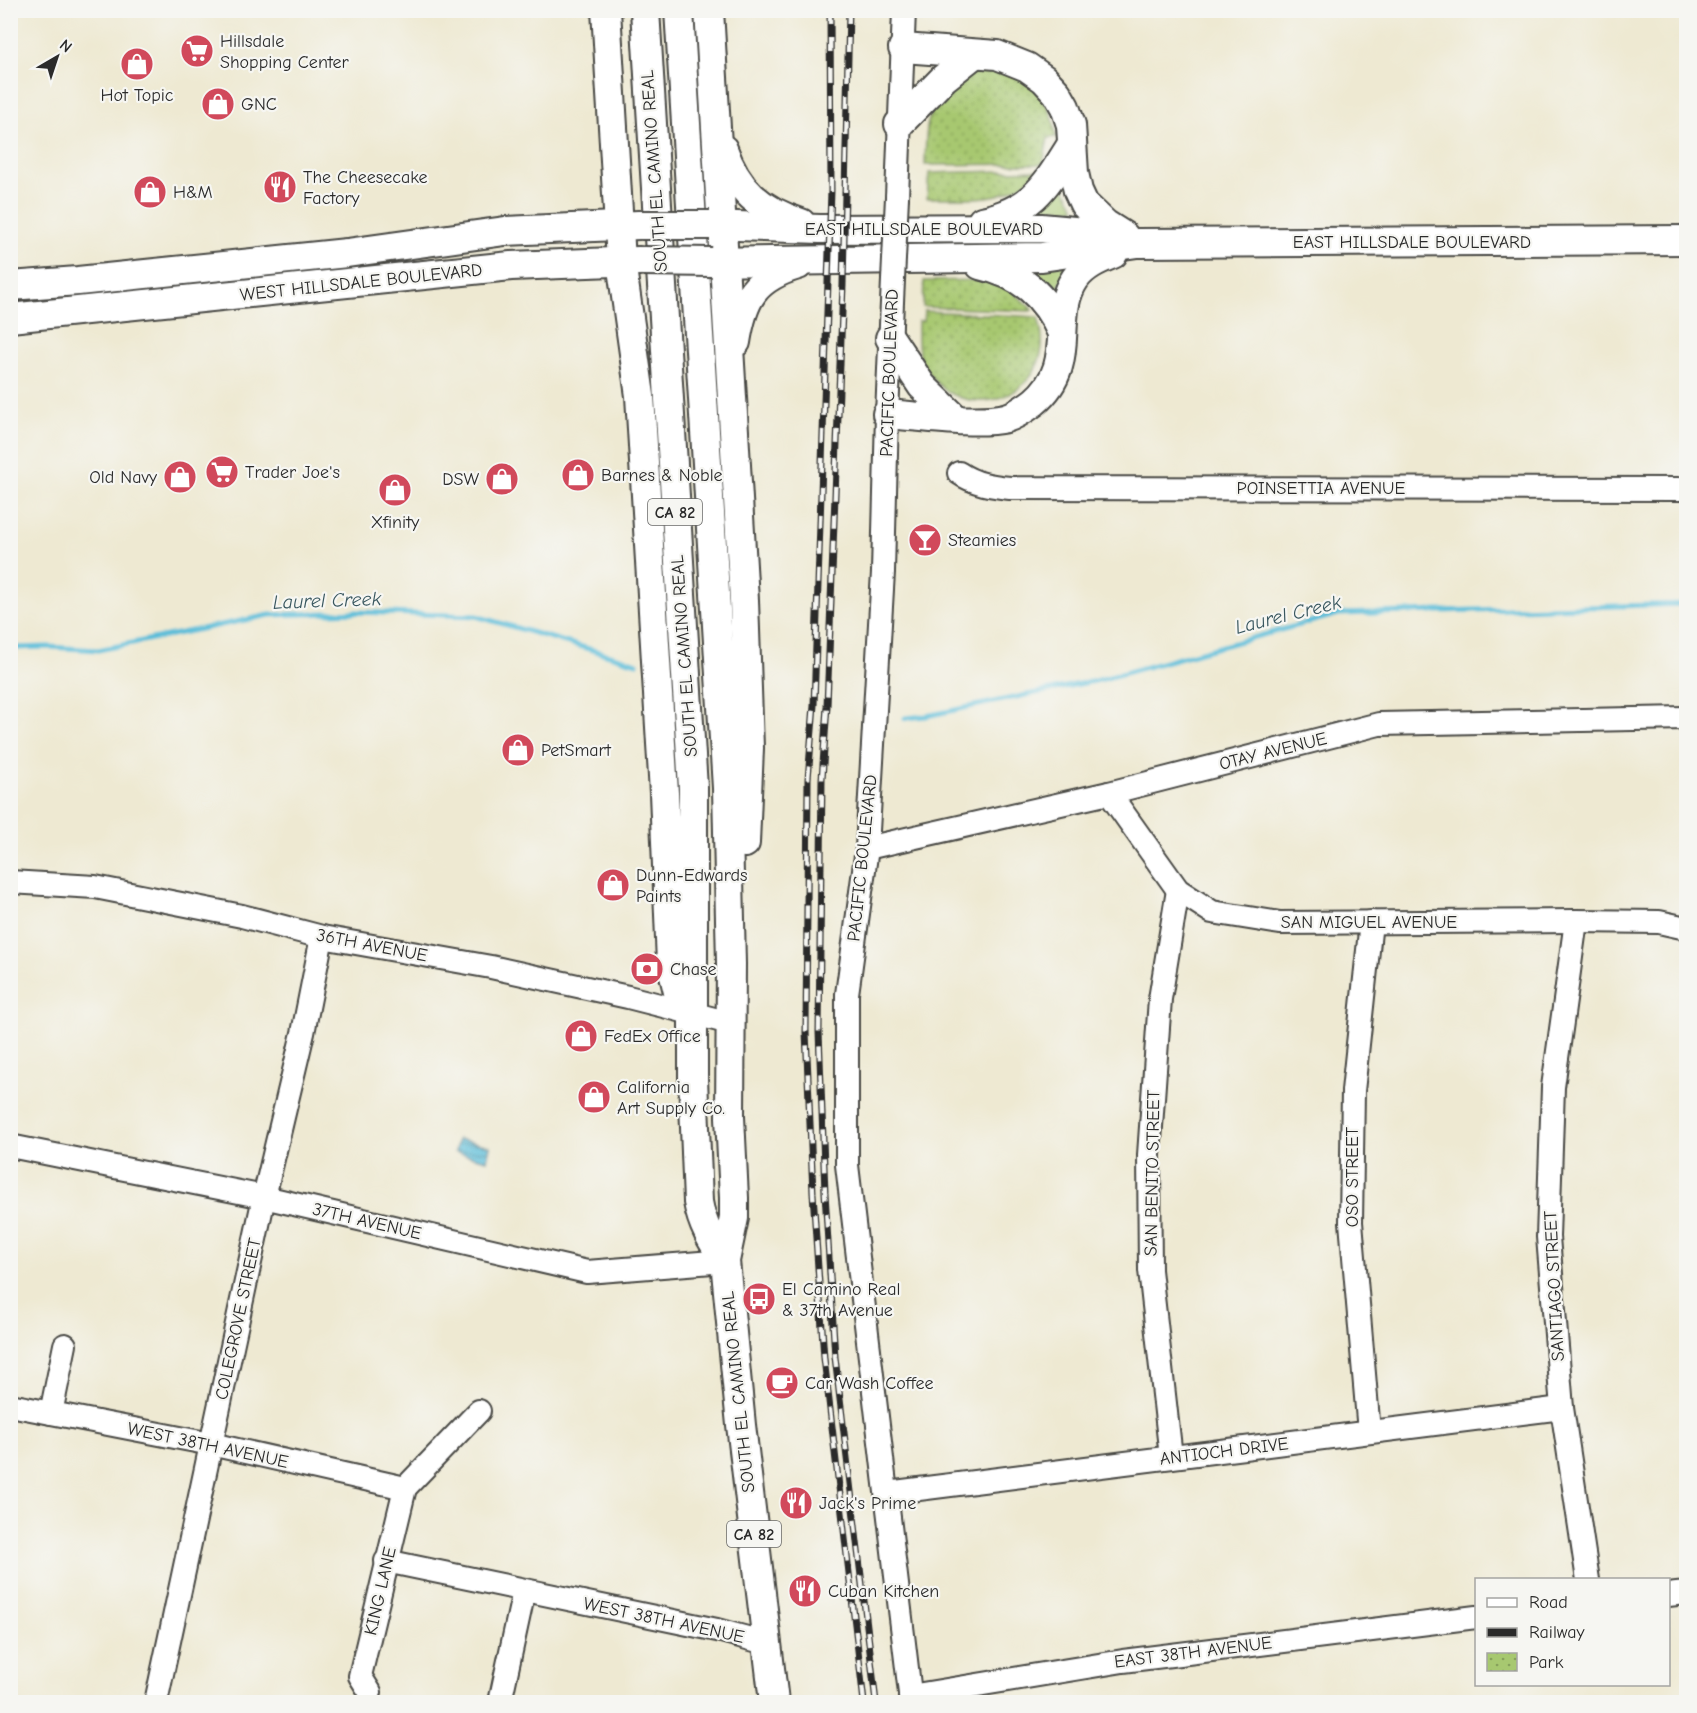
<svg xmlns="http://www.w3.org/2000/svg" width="1697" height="1713" viewBox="0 0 1697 1713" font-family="'Comic Neue',sans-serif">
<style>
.grass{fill:#a7c870;stroke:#697a4e;stroke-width:1.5}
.park{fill:url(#park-dots);stroke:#697a4e;stroke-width:1.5}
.water{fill:url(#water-rules);stroke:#427482;stroke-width:1.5}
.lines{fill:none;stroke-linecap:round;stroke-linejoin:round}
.stream{stroke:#5abdd9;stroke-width:5}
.minor-casing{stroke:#484844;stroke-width:26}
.major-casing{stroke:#484844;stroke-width:32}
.minor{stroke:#fff;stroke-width:22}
.major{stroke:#fff;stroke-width:28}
.rail-casing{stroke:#2b2b2b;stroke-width:7}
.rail{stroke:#f6f6f2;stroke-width:4.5;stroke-dasharray:14;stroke-linecap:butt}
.minor-bridge-casing{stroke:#484844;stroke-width:26;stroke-linecap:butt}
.major-bridge-casing{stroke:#484844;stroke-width:32;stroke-linecap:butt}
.minor-bridge{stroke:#fff;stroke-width:22}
.major-bridge{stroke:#fff;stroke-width:28}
.labels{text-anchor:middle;stroke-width:4.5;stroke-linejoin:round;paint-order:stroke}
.shield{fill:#f6f6f2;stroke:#686867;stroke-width:1.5}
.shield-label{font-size:16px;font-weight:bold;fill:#2b2b2b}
.poi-label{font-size:18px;fill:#2b2b2b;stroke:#f6f6f2;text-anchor:start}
.street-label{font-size:18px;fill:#2b2b2b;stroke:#f6f6f2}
.water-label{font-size:20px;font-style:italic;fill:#39575f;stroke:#f6f6f2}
</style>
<defs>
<pattern id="park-dots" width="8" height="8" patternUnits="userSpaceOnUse" patternTransform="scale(1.5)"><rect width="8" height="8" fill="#a7c870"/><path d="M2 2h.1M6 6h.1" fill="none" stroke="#88a35c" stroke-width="1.8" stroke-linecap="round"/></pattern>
<pattern id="water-rules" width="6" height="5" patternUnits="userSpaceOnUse" patternTransform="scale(1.5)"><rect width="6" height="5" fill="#5abdd9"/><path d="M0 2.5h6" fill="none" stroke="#4b9ab0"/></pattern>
</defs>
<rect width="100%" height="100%" fill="#f6f6f2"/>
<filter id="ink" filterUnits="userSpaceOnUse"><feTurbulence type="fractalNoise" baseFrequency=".0167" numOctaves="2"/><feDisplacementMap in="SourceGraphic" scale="12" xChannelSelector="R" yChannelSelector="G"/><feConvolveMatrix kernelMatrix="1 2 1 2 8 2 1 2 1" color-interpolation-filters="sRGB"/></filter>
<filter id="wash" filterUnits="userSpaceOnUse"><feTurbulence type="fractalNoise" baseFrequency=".008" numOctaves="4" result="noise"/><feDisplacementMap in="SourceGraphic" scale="24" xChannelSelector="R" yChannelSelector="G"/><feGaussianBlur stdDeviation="1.35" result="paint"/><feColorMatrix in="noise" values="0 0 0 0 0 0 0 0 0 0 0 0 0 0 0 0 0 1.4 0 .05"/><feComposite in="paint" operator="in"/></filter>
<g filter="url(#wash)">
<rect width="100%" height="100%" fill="#eee9d2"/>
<!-- grass -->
<g class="grass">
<path d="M1060 179 1076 209 1030 208Z"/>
<path d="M1069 264 1053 300 1024 267Z"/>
</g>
<!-- park -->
<g class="park">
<path d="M977 70C1022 69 1052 91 1056 137L1048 138 1043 164 925 165C926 143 924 116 939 98 949 87 965 78 977 70Z"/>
<path d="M1041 170C1004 205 975 197 927 198L929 173Z"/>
<path d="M983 280 1006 285 1033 310 1030 311 923 307 924 281Z"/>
<path d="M924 311 1038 317C1041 329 1044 341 1041 353 1030 404 963 418 932 377 928 372 922 365 920 358 917 346 918 333 918 321H923Z"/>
</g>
<!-- water -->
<path class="water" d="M458 1139 490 1146 487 1160 455 1152Z"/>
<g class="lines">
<!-- stream -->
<g class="stream">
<path d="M14 648 49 647 98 650 270 615 357 612 476 616 637 663"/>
<path d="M905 718 926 716 1099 680 1339 614 1686 604"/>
</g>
</g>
</g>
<g filter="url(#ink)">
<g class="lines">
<defs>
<g id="minor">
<path d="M897 197 904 10"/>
<path d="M893 280 887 414 883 572 867 848 847 994V1165L911 1702"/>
<path d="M959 473C975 484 991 486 1010 488L1686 489"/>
<path d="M1109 793 1178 890 1212 912 1280 923 1576 921 1659 922 1686 928"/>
<path d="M867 848 1109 793 1379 724 1686 718"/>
<path d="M10 882 95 887 242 916 322 937 491 967 628 997 730 1023"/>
<path d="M1576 921 1553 1087 1548 1237 1562 1408 1588 1580"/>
<path d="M10 1146 264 1197 587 1272 725 1261"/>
<path d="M10 1405 211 1444 405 1488"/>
<path d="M51 1413 65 1345"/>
<path d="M1369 1432 1351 1222 1353 1091 1371 922"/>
<path d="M1171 1457 1150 1270 1149 1155 1160 999 1178 890"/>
<path d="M887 1493 1562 1408"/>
<path d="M386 1561 717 1630 766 1643"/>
<path d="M1668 1595 1686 1593"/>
<path d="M370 1692 360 1676 405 1488 479 1411"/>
<path d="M910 1696 1123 1661 1476 1617"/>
<path d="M156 1702 264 1197 303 1033 322 937"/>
<path d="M500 1702 524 1591"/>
</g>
<g id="major">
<path d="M606 10 621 261 640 396 664 793 671 963 678 992 691 1011"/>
<path d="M645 10 693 788V1078L698 1202C702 1225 712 1241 725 1261"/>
<path d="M679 10 727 788 731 964 730 1117 734 1198V1218L725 1261 741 1425 774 1702"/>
<path d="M709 10 744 600 749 748 745 843"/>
<path d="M903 48 997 55 1027 67 1044 79 1057 93 1065 107 1071 125 1074 173 1078 191 1084 204 1105 224 1124 236"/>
<path d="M899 124 944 78 973 55"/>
<path d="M723 149C737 190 760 210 801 223"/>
<path d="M982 221C1034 210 1046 185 1072 144"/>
<path d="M710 225 820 229 1041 228 1074 231 1117 239"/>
<path d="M712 262 1042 257 1137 243 1686 240"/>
<path d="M980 265C1021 274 1045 295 1062 333"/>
<path d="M10 286 78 281 347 253 505 231 639 225"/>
<path d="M10 318 511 266 639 261"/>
<path d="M890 338 922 386 956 419"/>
<path d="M736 342C743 298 754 278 798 265"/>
<path d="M887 414C920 416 974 425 1006 418 1016 415 1026 408 1034 402 1080 364 1049 317 1075 279 1084 266 1098 260 1113 254"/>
</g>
</defs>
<!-- minor casing -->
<use href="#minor" class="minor-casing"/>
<!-- major casing -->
<use href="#major" class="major-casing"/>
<!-- minor -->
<use href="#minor" class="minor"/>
<!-- major -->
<use href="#major" class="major"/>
<defs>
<g id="rail">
<path d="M830 10 831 191 814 705 808 779 806 1032 813 1193 824 1358 864 1702"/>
<path d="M849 10 843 285 827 706 822 779 819 1032 825 1193 835 1357 876 1702"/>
</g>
</defs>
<!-- rail casing -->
<use href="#rail" class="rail-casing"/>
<!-- rail -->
<use href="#rail" class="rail"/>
<defs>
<path id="minor-bridge" d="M893 280 897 197"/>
<g id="major-bridge">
<path d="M641 225H710"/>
<path d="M643 261 712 262"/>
</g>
</defs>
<!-- minor-bridge casing -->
<use href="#minor-bridge" class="minor-bridge-casing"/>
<!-- major-bridge casing -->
<use href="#major-bridge" class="major-bridge-casing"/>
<!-- minor-bridge -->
<use href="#minor-bridge" class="minor-bridge"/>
<!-- major-bridge -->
<use href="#major-bridge" class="major-bridge"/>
</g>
</g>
<!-- icons -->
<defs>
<symbol id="supermarket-disc" viewBox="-11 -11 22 22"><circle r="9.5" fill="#d1495b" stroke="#f6f6f2"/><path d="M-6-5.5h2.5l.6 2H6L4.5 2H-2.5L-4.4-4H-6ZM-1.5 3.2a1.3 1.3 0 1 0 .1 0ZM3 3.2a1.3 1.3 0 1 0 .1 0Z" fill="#fff"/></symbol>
<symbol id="shop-disc" viewBox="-11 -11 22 22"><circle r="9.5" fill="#d1495b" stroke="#f6f6f2"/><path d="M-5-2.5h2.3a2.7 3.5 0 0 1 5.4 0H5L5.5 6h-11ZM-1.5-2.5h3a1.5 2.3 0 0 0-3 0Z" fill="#fff"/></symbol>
<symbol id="restaurant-disc" viewBox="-11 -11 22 22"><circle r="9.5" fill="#d1495b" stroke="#f6f6f2"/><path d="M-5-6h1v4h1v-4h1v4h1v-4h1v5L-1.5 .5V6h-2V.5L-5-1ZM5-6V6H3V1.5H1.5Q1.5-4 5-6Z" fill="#fff"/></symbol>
<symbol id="bar-disc" viewBox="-11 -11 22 22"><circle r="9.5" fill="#d1495b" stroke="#f6f6f2"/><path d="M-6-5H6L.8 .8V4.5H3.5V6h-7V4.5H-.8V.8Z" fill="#fff"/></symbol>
<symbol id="bank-disc" viewBox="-11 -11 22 22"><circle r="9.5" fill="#d1495b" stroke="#f6f6f2"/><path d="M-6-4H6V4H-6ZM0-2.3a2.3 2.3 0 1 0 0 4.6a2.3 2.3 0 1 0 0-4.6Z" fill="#fff"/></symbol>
<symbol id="bus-disc" viewBox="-11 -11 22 22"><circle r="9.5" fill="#d1495b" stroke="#f6f6f2"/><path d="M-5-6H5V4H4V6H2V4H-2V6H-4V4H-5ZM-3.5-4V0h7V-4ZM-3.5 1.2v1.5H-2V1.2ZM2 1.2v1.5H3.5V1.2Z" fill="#fff"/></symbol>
<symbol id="cafe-disc" viewBox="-11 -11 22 22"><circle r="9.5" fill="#d1495b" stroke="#f6f6f2"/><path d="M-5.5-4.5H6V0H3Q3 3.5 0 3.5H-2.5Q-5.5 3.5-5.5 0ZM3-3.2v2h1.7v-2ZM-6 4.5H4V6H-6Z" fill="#fff"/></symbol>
</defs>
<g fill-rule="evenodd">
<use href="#supermarket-disc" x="178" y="32" width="38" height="38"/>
<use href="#shop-disc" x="118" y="45" width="38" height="38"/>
<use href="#shop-disc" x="199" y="85" width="38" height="38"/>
<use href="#restaurant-disc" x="261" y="168" width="38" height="38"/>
<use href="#shop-disc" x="131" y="173" width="38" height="38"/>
<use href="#supermarket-disc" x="203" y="453" width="38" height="38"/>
<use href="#shop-disc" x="559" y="456" width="38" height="38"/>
<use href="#shop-disc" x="161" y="458" width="38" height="38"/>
<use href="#shop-disc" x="483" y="460" width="38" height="38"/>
<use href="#shop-disc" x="376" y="471" width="38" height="38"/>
<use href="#bar-disc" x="906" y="521" width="38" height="38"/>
<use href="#shop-disc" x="499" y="731" width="38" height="38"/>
<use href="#shop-disc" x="594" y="866" width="38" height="38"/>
<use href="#bank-disc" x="628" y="950" width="38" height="38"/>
<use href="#shop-disc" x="562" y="1017" width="38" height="38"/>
<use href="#shop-disc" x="575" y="1078" width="38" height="38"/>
<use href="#bus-disc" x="740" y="1280" width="38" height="38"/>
<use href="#cafe-disc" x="763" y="1364" width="38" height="38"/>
<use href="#restaurant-disc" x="777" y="1484" width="38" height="38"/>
<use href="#restaurant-disc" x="786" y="1572" width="38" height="38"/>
</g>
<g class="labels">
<!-- shield labels -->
<g class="shield">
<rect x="648" y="499" width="54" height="26" rx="4.5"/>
<rect x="727" y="1521" width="54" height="26" rx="4.5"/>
</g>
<g class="shield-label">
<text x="675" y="518">CA 82</text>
<text x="754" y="1540">CA 82</text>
</g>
<!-- poi labels -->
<g class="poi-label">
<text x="220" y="47">Hillsdale<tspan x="220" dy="21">Shopping Center</tspan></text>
<text x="137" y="101" text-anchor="middle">Hot Topic</text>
<text x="241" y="110">GNC</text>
<text x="303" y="183">The Cheesecake<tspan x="303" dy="21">Factory</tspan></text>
<text x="173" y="198">H&amp;M</text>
<text x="245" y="478">Trader Joe's</text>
<text x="601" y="481">Barnes &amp; Noble</text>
<text x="157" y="483" text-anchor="end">Old Navy</text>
<text x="479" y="485" text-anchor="end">DSW</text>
<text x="395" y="528" text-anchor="middle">Xfinity</text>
<text x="948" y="546">Steamies</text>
<text x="541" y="756">PetSmart</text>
<text x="636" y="881">Dunn-Edwards<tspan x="636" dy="21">Paints</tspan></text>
<text x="670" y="975">Chase</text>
<text x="604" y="1042">FedEx Office</text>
<text x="617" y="1093">California<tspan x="617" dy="21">Art Supply Co.</tspan></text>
<text x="782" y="1295">El Camino Real<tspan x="782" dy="21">&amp; 37th Avenue</tspan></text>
<text x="805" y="1389">Car Wash Coffee</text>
<text x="819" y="1509">Jack's Prime</text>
<text x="828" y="1597">Cuban Kitchen</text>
</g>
<!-- street labels -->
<g class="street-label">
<text transform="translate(654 171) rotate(-94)" y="6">SOUTH EL CAMINO REAL</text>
<text x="924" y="235">EAST HILLSDALE BOULEVARD</text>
<text x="1412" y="248">EAST HILLSDALE BOULEVARD</text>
<text transform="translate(361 282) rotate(-6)" y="6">WEST HILLSDALE BOULEVARD</text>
<text transform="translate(889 373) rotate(-88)" y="6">PACIFIC BOULEVARD</text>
<text x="1321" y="494">POINSETTIA AVENUE</text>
<text transform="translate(684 656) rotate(-94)" y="6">SOUTH EL CAMINO REAL</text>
<text transform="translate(1273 751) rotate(-14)" y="6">OTAY AVENUE</text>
<text transform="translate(862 858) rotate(-84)" y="6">PACIFIC BOULEVARD</text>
<text x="1369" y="928">SAN MIGUEL AVENUE</text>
<text transform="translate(372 945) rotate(11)" y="6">36TH AVENUE</text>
<text transform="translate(1152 1173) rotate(-89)" y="6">SAN BENITO STREET</text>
<text transform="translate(1352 1177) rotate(-90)" y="6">OSO STREET</text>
<text transform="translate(367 1221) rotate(13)" y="6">37TH AVENUE</text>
<text transform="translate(1554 1286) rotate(-93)" y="6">SANTIAGO STREET</text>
<text transform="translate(238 1319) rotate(-78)" y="6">COLEGROVE STREET</text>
<text transform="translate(738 1392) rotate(-96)" y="6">SOUTH EL CAMINO REAL</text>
<text transform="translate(208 1445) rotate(12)" y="6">WEST 38TH AVENUE</text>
<text transform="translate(1224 1451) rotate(-7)" y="6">ANTIOCH DRIVE</text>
<text transform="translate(380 1591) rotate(-77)" y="6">KING LANE</text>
<text transform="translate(664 1620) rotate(12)" y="6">WEST 38TH AVENUE</text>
<text transform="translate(1193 1652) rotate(-7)" y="6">EAST 38TH AVENUE</text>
</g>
<!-- water labels -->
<g class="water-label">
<text transform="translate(327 600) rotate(-2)" y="7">Laurel Creek</text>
<text transform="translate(1288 614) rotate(-14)" y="7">Laurel Creek</text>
</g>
</g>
<!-- margin -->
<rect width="1697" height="1713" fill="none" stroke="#f6f6f2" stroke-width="36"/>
<!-- legend -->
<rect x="1475" y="1578" width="195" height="108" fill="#f6f6f2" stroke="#a5a5a2" stroke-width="1.5"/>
<rect x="1487" y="1598" width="30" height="9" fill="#ffffff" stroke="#a5a5a2" stroke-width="1.5"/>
<text x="1529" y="1608" font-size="18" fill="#2b2b2b">Road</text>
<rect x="1487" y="1628" width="30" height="9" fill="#2b2b2b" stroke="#a5a5a2" stroke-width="1.5"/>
<text x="1529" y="1638" font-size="18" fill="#2b2b2b">Railway</text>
<rect x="1487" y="1653" width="30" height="18" fill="url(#park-dots)" stroke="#a5a5a2" stroke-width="1.5"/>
<text x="1529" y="1668" font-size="18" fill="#2b2b2b">Park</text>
<!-- north arrow -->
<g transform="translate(57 57) rotate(39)" stroke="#f6f6f2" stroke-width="4.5" paint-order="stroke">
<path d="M0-4.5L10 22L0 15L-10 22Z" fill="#2b2b2b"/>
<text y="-9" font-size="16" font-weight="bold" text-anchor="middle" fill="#2b2b2b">N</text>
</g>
</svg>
